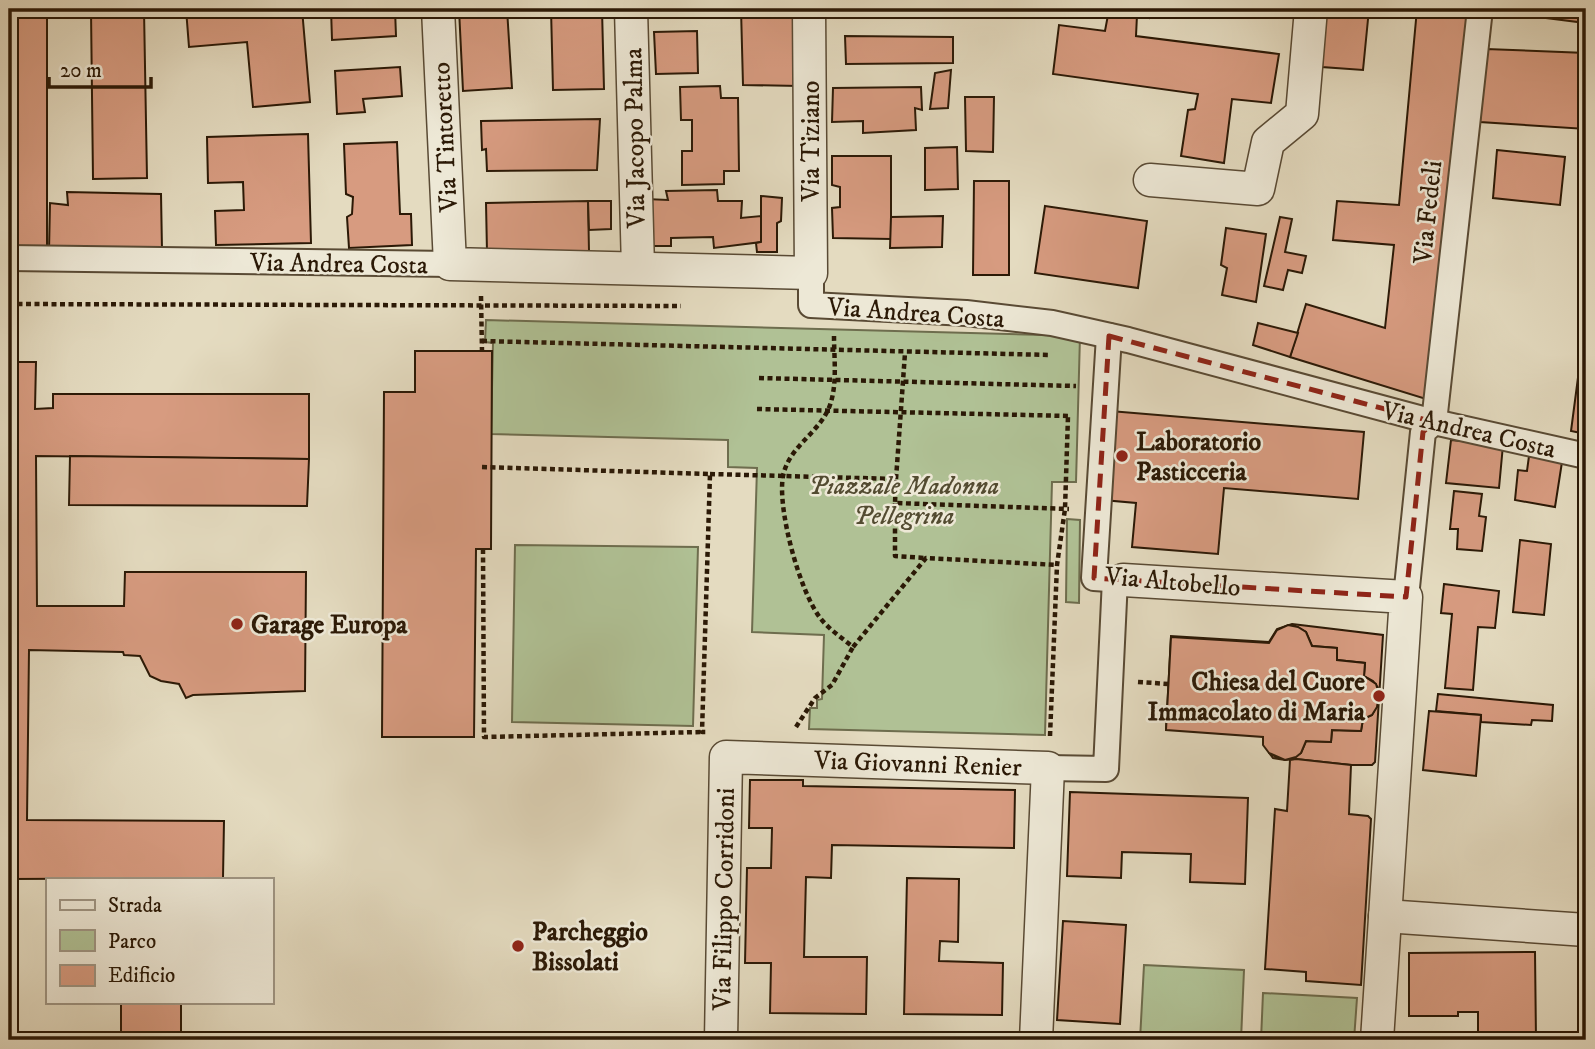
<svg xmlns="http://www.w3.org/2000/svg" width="1595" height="1049" viewBox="0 0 1595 1049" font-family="'IM FELL DW Pica',serif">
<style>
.green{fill:#b0c195;stroke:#6e6d4e;stroke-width:2}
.building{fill:#d79b80;stroke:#2b1906;stroke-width:2}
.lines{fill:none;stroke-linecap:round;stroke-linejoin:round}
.pedestrian-casing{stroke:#594a34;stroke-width:28}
.minor-casing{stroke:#594a34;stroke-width:35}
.path{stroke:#2b1906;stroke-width:4.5;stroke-dasharray:5 3.5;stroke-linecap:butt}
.pedestrian{stroke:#ede8d6;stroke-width:24}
.minor{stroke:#ede8d6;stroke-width:32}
.marked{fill:none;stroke:#8f2418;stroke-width:5;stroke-dasharray:14 9;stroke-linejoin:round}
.poi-dot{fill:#8f2418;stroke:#ede8d6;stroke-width:2.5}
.labels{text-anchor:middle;stroke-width:5;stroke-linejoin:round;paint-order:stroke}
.street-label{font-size:26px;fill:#2b1906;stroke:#ede8d6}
.poi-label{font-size:26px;font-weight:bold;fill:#2b1906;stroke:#ede8d6;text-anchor:start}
.park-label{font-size:26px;font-style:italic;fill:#534b31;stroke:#ede8d6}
</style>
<rect width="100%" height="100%" fill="#e4dbc0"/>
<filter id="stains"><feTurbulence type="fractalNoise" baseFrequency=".00286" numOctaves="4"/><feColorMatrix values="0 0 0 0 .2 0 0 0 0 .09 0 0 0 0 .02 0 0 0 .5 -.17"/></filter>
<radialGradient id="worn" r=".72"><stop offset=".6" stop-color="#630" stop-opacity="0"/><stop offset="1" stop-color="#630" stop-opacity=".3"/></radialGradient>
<!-- green -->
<g class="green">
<path d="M486 320 1080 336 1076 482H1052L1045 735 809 729 810 708H817V700L822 699 824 635 752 632 757 468 728 467V440L491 434 493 343 485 342Z"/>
<path d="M1067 519 1080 520 1079 603 1066 602Z"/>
<path d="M515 545 698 547 693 726 512 722Z"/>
<path d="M1144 965 1244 970 1241 1040H1140Z"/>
<path d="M1263 993 1357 998 1354 1040H1261Z"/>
</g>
<!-- building -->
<g class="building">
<path d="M9 9H47V250L9 251Z"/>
<path d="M186 9H302L310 102 253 107 247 42 189 47Z"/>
<path d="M331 9H395L396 36 332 40Z"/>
<path d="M459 9H507L512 88 463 91Z"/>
<path d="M551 9H602L604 89 553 90Z"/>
<path d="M741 9H798L799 86 743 85Z"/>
<rect x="852" y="9" width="46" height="1"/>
<path d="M1099 9H1150L1149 18 1137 15 1136 36 1279 54 1271 103 1232 99 1224 163 1181 156 1188 110 1195 109 1198 94 1053 74 1059 25 1105 31 1108 15H1098Z"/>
<path d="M1326 9H1369L1363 70 1322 67Z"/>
<path d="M1417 9H1470L1426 399 1290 357 1306 304 1385 328 1394 245 1333 240 1337 201 1399 205Z"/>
<path d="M1523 9H1586V23L1522 15Z"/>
<path d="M144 10 147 178 93 179 91 11Z"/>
<path d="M697 31 698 73 656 74 654 32Z"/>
<path d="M845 36 953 37V63L846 64Z"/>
<path d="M1486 49 1586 53V129L1480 122Z"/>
<path d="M400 67 402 96 363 99 365 112 337 114 335 71Z"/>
<path d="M951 70 948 108 930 109 935 73Z"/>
<path d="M720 86 721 98H738L739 171H724V184L682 185V151H692V120H681L680 87Z"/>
<path d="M921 87 922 110 915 108 916 130 863 133V121L832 122 833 88Z"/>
<path d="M965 97H994L993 152 966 151Z"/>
<path d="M600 119 597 170 487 171 486 149 482 150 481 121Z"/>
<path d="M308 134 311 243 216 245 215 211 244 210 243 182 208 183 207 137Z"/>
<path d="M397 142 400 214H411L412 245 349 248 347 217 352 214 353 197 346 194 344 144Z"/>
<path d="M957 147 958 189 925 190V148Z"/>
<path d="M1497 150 1565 157 1560 205 1493 198Z"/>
<path d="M832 156H891V239L833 238 832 208 840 207V187L832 185Z"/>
<path d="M974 181H1009V275H973Z"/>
<path d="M717 190 718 201H742L741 218 761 216V242L714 248 713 237 671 238V246H648L646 199 668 200 666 191Z"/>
<path d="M67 192 161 194 162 250 49 251 50 203 68 205Z"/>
<path d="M761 196 782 198 781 221 777 223V252H757L756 243 761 242Z"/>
<path d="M588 201 589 251 487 252 486 203Z"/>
<path d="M588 201H611V229L589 230Z"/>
<path d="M1045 206 1147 221 1138 288 1035 273Z"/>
<path d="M943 216 942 247 890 248 891 217Z"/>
<path d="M1280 217 1292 219 1285 252 1306 256 1302 273 1288 270 1283 290 1264 286Z"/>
<path d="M1226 228 1266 234 1256 302 1222 295 1227 268 1221 265Z"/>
<path d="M1258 323 1298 333 1290 357 1253 345Z"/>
<path d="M415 351H492L491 549H476L474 737H382L384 392H415Z"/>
<path d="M9 362H36L35 409 53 408V394H309V459L36 456 37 606H124L125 572H306L305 691 193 695 186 698 179 684 161 681 150 676 140 656 124 655 123 652 29 650 27 820 224 821 223 878 9 879Z"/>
<path d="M1579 370 1586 371V434L1571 431Z"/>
<path d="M1110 411 1364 432 1358 499 1224 488 1218 554 1132 547 1136 503 1103 500Z"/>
<path d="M1451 440 1503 445 1499 488 1446 483Z"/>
<path d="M70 456 309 459 307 506 69 505Z"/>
<path d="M1529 456 1562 462 1555 507 1515 500 1518 470 1527 471Z"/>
<path d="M1454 491 1482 494 1479 516 1486 517 1482 551 1457 549 1458 529H1450Z"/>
<path d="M1520 540 1551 544 1544 615 1513 612Z"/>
<path d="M1444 584 1499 591 1495 628 1478 627 1473 690 1445 688 1452 614 1441 613Z"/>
<path d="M1292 624 1383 635 1375 762 1372 765H1351L1296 759 1285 760 1273 758 1269 753 1280 759H1290L1301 753 1306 741 1331 742 1332 730 1361 731 1363 719 1372 715 1378 704 1379 689 1373 681 1364 676 1365 663 1337 660V648L1312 646 1306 632 1293 625 1277 630 1269 643 1171 637 1166 730 1171 636 1269 642 1277 629Z"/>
<path d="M1288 625 1298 627 1306 632 1312 646 1337 648V660L1365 663 1364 676 1376 684 1379 694 1377 707 1372 715 1363 719 1361 731 1332 730 1331 742 1306 741 1301 753 1296 757 1285 760 1269 753 1263 745V737L1166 730 1171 637 1269 643 1277 630Z"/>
<path d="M1438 694 1553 705 1552 721 1532 720 1531 725 1481 722V715L1436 711Z"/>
<path d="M1429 711 1481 715 1476 776 1423 770Z"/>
<path d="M1296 759 1351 765 1349 814 1368 816 1371 819 1361 985 1306 981V972L1265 969 1275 809 1287 811 1290 760Z"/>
<path d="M750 780H803V786L1015 790 1014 848 832 845 831 878 806 877 804 957H867L866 1014 770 1013 771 963H745L747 868H771L772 828H749Z"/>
<path d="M1070 792 1248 798 1245 884 1190 882 1191 854 1122 852 1121 878 1067 876Z"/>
<path d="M907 878 959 879 958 942 940 941 939 961 1003 963 1002 1015 904 1014Z"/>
<path d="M1063 921 1126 925 1120 1024 1057 1020Z"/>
<path d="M1535 952 1536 1040H1478V1012H1458V1016H1409V953Z"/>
<rect x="121" y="1002" width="60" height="38"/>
</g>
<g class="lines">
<defs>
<g id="pedestrian">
<path d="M9 258 450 264"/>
<path d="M811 273V305L966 313 1052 323 1128 340 1434 422 1586 456"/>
<path d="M1109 336 1094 578 1123 580"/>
<path d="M1406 597 1423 432 1434 422 1480 9"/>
<path d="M1048 768 1106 769 1115 579"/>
</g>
<g id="minor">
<path d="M438 9 450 264 811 273 809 9"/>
<path d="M631 9 638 268"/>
<path d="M1150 180 1258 189 1268 142 1302 114 1311 9"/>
<path d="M1123 580 1406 597 1377 1040"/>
<path d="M1385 916 1586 930"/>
<path d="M721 1040 726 757 1048 768 1036 1040"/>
</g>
</defs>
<!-- pedestrian casing -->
<use href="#pedestrian" class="pedestrian-casing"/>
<!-- minor casing -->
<use href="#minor" class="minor-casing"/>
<!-- path -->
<g class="path">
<path d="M481 296 482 351"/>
<path d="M9 304 681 306"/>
<path d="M834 336C834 360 838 388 828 410 816 435 789 447 783 476 777 509 800 593 821 619 830 630 842 638 853 647L926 558 1057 565"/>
<path d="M482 341 1051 355"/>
<path d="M759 378 1076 386"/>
<path d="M757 409 1071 416"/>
<path d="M482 467 710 474 702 732H706"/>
<path d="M710 474 896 479 895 503 1069 509"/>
<path d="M896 479 905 353"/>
<path d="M895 503V556L925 558"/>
<path d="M483 549 484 737 702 732"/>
<path d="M1138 682 1169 684"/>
<path d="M796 727 815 698 832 685 853 647"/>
<path d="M1050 736 1057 565 1065 509 1068 416"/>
</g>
<!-- pedestrian -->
<use href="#pedestrian" class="pedestrian"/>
<!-- minor -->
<use href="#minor" class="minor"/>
</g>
<!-- marked area -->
<path class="marked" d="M1109 336 1434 422 1423 432 1406 597 1094 578Z"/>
<!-- markers -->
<g class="poi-dot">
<circle cx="1122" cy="456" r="7"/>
<circle cx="237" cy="624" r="7"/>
<circle cx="1379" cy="696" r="7"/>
<circle cx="518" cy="946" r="7"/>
</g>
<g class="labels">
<!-- street labels -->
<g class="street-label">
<text transform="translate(444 137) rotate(-93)" y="9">Via Tintoretto</text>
<text transform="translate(634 138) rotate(-91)" y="9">Via Jacopo Palma</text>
<text transform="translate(810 141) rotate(-90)" y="9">Via Tiziano</text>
<text transform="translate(1427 212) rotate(-84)" y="9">Via Fedeli</text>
<text transform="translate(339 263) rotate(1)" y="9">Via Andrea Costa</text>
<text transform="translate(916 312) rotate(4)" y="9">Via Andrea Costa</text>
<text transform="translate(1469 429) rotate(13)" y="9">Via Andrea Costa</text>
<text transform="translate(1173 581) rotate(5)" y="9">Via Altobello</text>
<text transform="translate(918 763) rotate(2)" y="9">Via Giovanni Renier</text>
<text transform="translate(723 899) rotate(-89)" y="9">Via Filippo Corridoni</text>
</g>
<!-- poi labels -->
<g class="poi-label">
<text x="1136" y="450">Laboratorio<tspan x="1136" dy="30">Pasticceria</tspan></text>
<text x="251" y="633">Garage Europa</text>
<text x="1365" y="690" text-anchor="end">Chiesa del Cuore<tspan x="1365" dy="30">Immacolato di Maria</tspan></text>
<text x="532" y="940">Parcheggio<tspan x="532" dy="30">Bissolati</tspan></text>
</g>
<!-- park labels -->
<g class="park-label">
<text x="904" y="494">Piazzale Madonna<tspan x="904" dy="30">Pellegrina</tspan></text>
</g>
</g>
<!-- margin -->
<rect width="1595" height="1049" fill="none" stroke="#e4dbc0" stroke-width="35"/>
<rect x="10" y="10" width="1574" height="1028" fill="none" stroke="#2b1906" stroke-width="3.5"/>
<rect x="18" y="18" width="1560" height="1014" fill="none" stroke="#2b1906" stroke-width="2"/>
<!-- legend -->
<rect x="46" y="878" width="228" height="126" fill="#ede8d6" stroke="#9f9583" stroke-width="2"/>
<rect x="60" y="900" width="35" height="10" fill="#ede8d6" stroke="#9f9583" stroke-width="2"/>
<text x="108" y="912" font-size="21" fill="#2b1906">Strada</text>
<rect x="60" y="930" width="35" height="21" fill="#b0c195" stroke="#9f9583" stroke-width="2"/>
<text x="108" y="948" font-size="21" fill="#2b1906">Parco</text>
<rect x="60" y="965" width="35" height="21" fill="#d79b80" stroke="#9f9583" stroke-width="2"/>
<text x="108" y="982" font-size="21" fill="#2b1906">Edificio</text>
<!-- scale -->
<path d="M49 77v10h102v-10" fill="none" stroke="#2b1906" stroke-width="3.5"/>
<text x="60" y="77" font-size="21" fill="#2b1906" stroke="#ede8d6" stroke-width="5" paint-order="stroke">20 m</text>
<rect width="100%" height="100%" filter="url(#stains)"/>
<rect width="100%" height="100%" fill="url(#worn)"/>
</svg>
